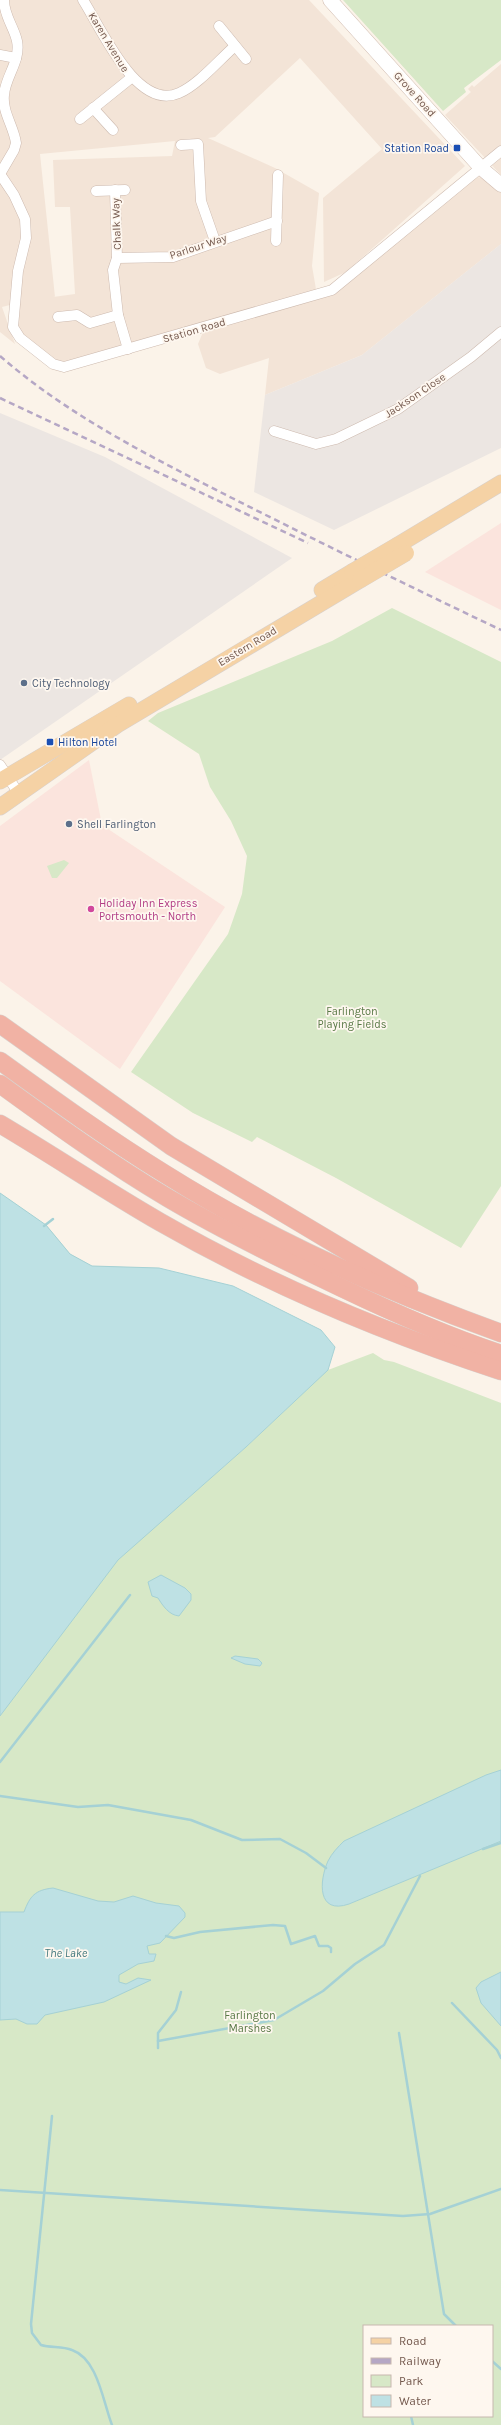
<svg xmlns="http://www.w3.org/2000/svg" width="501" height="2425" viewBox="0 0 501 2425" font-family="Karla,sans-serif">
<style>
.residential{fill:#f3e4d7;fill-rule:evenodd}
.commercial{fill:#fbe4dd}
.industrial{fill:#ece6e2}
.green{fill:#d7e8c7;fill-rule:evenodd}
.water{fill:#bee1e4;stroke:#a5d1d5}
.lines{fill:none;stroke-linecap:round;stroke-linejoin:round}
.stream{stroke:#a5d1d5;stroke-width:2.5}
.street-casing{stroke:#cdbaaf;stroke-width:11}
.secondary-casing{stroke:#d1bcb0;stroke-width:15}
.primary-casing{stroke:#d8d1cd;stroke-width:17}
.highway-casing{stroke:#d8d1cd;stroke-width:19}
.street{stroke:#fff;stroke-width:10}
.secondary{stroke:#fff;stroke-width:14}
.primary{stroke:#f5d2a5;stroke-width:16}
.highway{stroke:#f1b2a4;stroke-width:18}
.rail{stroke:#b5a7c5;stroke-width:2.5;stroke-dasharray:6 4;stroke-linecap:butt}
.primary-bridge-casing{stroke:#d8d1cd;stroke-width:17;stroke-linecap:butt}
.primary-bridge{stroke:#f5d2a5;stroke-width:16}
.transit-dot{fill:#1a4fb4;stroke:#fef7ef;stroke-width:1.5}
.service-dot{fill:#5c6f8a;stroke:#fef7ef;stroke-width:1.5}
.hotel-dot{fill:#d1479c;stroke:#fef7ef;stroke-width:1.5}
.labels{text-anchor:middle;stroke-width:3.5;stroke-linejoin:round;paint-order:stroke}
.street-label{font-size:11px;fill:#74594e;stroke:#fef7ef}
.transit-label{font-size:11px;fill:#164399;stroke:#fef7ef;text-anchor:end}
.service-label{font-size:11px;fill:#4e5e75;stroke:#fef7ef;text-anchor:start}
.hotel-label{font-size:11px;fill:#b23c85;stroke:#fef7ef;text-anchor:start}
.park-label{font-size:11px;fill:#597946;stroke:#fef7ef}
.water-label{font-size:12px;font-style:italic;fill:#457a7f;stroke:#fef7ef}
</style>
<rect width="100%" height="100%" fill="#fbf3e9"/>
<!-- residential -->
<g class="residential">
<path d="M0 0H309L465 166 346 272 324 282 323 198 382 149 300 58 215 137 208 138 275 168 319 193 312 266 317 295 65 368 20 338 14 304 2 307 15 344 0 332ZM175 141 172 156 53 160 55 207H70L75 294 53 297H55L40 154Z"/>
<path d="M501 64V175L445 115 471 92 468 89 472 85 474 87Z"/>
<path d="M475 177 488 178 501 190V244L362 355 265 395 269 358 220 374 206 368 198 344 203 332 333 294Z"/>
</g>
<!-- commercial -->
<g class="commercial">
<path d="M501 523V610L425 572Z"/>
<path d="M89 760 102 825 225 907 120 1069 0 981V826Z"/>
</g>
<!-- industrial -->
<g class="industrial">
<path d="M501 244V448L334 530 254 492 265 395 362 355Z"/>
<path d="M0 413 105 457 292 558 0 760Z"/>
</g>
<!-- green -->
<g class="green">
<path d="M343 0H501V60L464 88 466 92 443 111Z"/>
<path d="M392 608 501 662V1186L461 1248 336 1178 257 1137 252 1142 193 1113 131 1072 228 934 242 894 247 856 231 821 210 787 199 754 148 721 158 713 332 641Z"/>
<path d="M64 860 69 863 57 878H52L47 866Z"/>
<path d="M0 1193 46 1225 70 1254 92 1266 159 1268 197 1282 324 1351 328 1370 373 1353 384 1360 394 1362 501 1403V2425H0ZM304 1392 246 1447 155 1527ZM364 2326H492V2416H364Z"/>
</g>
<!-- water -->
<g class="water">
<path d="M0 1193 46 1225 70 1254 92 1266 159 1268 233 1286 321 1330 335 1347 328 1370 246 1447 118 1560 0 1716Z"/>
<path d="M161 1575 185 1588 191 1594V1600L179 1616C169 1615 163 1606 158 1598L152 1596 148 1582Z"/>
<path d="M235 1656 258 1659 262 1663 260 1666 245 1664 231 1658Z"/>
<path d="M501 1770V1841L349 1904C317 1915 319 1881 328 1861 332 1853 338 1847 344 1841L486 1775Z"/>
<path d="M53 1888 98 1901 114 1902 133 1896 156 1903 179 1906 185 1913V1917L160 1943 147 1946 149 1954H156L154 1961 138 1964 119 1975V1982L126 1984 138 1978 151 1980 104 2002 45 2015 37 2024H27L16 2019 0 2020V1912H24C30 1896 35 1890 53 1888Z"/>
<path d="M501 1972V2026L481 2003 476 1988 481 1982Z"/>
</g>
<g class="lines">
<!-- stream -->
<g class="stream">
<path d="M44 1226 53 1219"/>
<path d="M0 1762 130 1595"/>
<path d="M0 1796 78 1807 108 1805 191 1820 242 1840 280 1839 306 1853 326 1868"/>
<path d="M483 1849 501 1843"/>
<path d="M166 1936 174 1938 200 1932 273 1925 285 1926 291 1944 315 1936 319 1946H328L331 1948V1952"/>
<path d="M452 2003 497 2050 501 2058"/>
<path d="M399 2033 444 2314 456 2326"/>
<path d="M158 2041 274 2020 323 1991 355 1964 384 1945 420 1876"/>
<path d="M158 2048V2033L176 2010 181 1992"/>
<path d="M52 2116 31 2324 32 2333 41 2345C51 2348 62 2346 72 2350 98 2359 103 2402 112 2425"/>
<path d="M0 2190 403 2216 430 2214 501 2189"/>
<path d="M492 2361 501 2369"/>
<path d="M411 2416 413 2425"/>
</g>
<defs>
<g id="street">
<path d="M83 0C101 28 137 112 179 93 198 85 219 60 235 46"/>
<path d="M219 26 246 59"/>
<path d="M0 55 16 58"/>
<path d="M93 108 113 130"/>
<path d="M80 119 131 78"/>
<path d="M181 145 198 144 201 201 215 241"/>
<path d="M0 174 14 195 25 219 26 238 18 271 13 327 20 338 53 364 64 367 332 290 501 151"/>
<path d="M0 174 14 150 16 143C14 127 2 112 4 95 5 77 21 61 17 41 14 27 4 16 4 0"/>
<path d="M115 190 117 258 113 270 118 315 128 349"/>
<path d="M96 191 125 190"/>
<path d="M276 241 278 175"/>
<path d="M117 258 173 257 277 221"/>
<path d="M58 317 77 315 90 323 118 315"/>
<path d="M274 431 316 444 336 439 398 409 471 357 501 332"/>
<path d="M0 765 19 794"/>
</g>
<path id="secondary" d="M330 0 481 168 501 185"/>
<g id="primary">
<path d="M398 545 501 483"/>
<path d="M322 590 352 572"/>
<path d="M0 781 129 705"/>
<path d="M0 807 117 725 360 580"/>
</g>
<g id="highway">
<path d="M0 1024 171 1146 409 1288"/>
<path d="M0 1061C54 1100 108 1139 165 1174 270 1240 384 1291 501 1333"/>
<path d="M0 1084C55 1124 109 1163 168 1198 224 1231 283 1260 342 1288 394 1313 446 1336 501 1354"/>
<path d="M0 1124C54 1156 106 1191 160 1222 268 1284 382 1332 501 1371"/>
</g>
</defs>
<!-- street casing -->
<use href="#street" class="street-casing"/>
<!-- secondary casing -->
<use href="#secondary" class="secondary-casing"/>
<!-- primary casing -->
<use href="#primary" class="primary-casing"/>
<!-- highway casing -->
<use href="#highway" class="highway-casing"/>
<!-- street -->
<use href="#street" class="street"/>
<!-- secondary -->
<use href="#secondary" class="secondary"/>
<!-- primary -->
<use href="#primary" class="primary"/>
<!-- highway -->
<use href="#highway" class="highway"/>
<!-- rail -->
<g class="rail">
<path d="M0 356C69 416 151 457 232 498 321 543 411 587 501 630"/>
<path d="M0 398 308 543"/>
</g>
<defs>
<g id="primary-bridge">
<path d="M352 572 398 545"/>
<path d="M360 580 406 553"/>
</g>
</defs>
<!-- primary-bridge casing -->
<use href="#primary-bridge" class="primary-bridge-casing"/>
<!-- primary-bridge -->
<use href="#primary-bridge" class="primary-bridge"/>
</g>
<!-- markers -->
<g class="transit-dot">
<rect x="453" y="144" width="8" height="8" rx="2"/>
<rect x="46" y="738" width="8" height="8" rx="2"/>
</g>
<g class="service-dot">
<circle cx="24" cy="683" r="4"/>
<circle cx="69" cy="824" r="4"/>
</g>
<circle class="hotel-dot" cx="91" cy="909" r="4"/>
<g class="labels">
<!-- street labels -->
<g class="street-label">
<text transform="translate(109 42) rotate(59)" y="4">Karen Avenue</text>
<text transform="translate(415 94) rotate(48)" y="4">Grove Road</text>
<text transform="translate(116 224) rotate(-92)" y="4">Chalk Way</text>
<text transform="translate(198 246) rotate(-18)" y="4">Parlour Way</text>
<text transform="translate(194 330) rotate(-16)" y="4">Station Road</text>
<text transform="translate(415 395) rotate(-34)" y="4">Jackson Close</text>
<text transform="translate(247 646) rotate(-31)" y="4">Eastern Road</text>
</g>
<!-- transit labels -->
<g class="transit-label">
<text x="449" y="152">Station Road</text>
<text x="58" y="746" text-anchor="start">Hilton Hotel</text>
</g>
<!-- service labels -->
<g class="service-label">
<text x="32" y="687">City Technology</text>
<text x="77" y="828">Shell Farlington</text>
</g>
<!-- hotel labels -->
<g class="hotel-label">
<text x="99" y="907">Holiday Inn Express<tspan x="99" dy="13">Portsmouth - North</tspan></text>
</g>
<!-- park labels -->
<g class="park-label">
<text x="352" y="1015">Farlington<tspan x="352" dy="13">Playing Fields</tspan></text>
<text x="250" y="2019">Farlington<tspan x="250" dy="13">Marshes</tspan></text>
</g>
<!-- water labels -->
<g class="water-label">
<text x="66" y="1957">The Lake</text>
</g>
</g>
<!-- legend -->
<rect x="363" y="2325" width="130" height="92" fill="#fef7ef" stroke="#c7b8af"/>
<rect x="371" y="2338" width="20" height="6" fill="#f5d2a5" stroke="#c7b8af"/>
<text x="399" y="2345" font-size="12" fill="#74594e">Road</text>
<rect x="371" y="2358" width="20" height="6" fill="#b5a7c5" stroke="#c7b8af"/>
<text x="399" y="2365" font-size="12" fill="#74594e">Railway</text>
<rect x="371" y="2375" width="20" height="12" fill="#d7e8c7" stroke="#c7b8af"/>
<text x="399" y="2385" font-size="12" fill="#74594e">Park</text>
<rect x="371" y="2395" width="20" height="12" fill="#bee1e4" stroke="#c7b8af"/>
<text x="399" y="2405" font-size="12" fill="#74594e">Water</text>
</svg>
